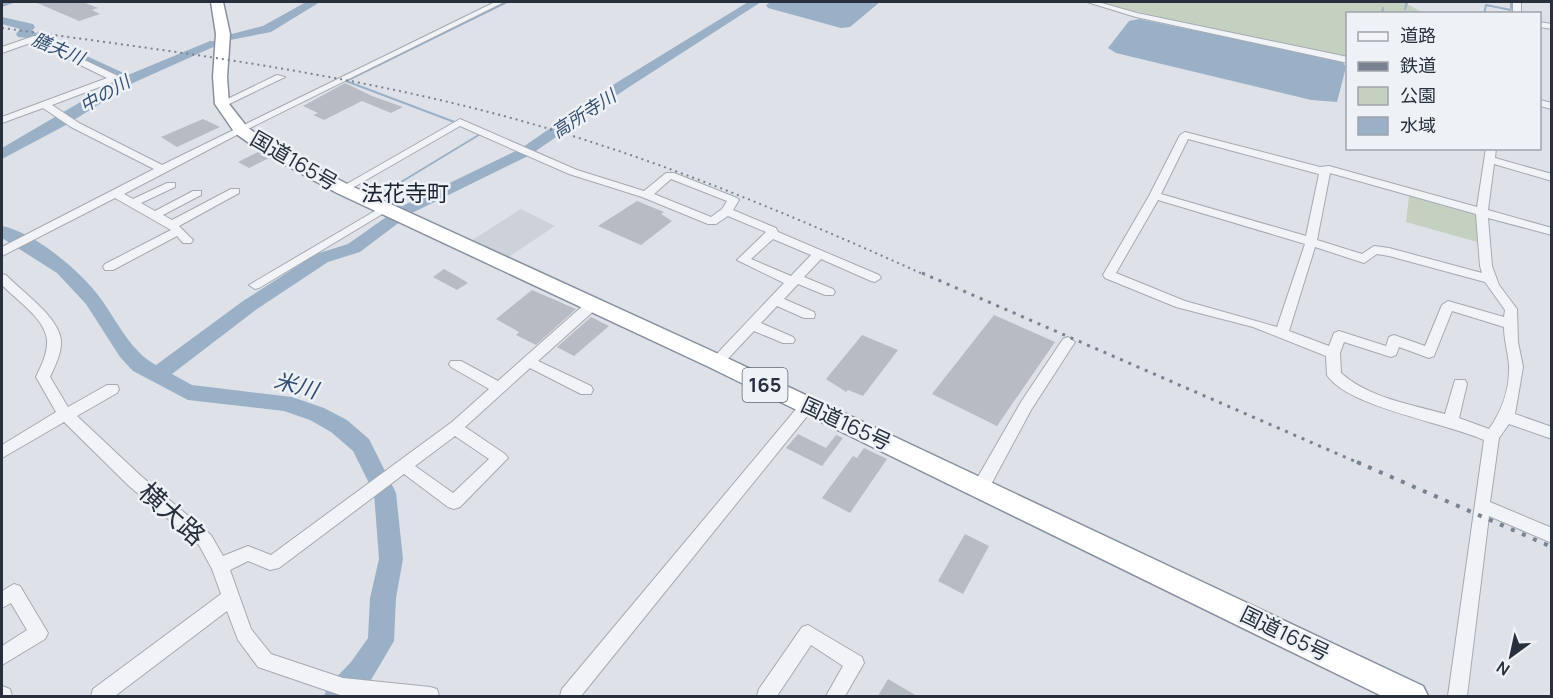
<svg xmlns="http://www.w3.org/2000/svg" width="1553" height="698" viewBox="0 0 1553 698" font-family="Manrope,'Noto Sans JP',sans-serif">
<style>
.built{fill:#cdd1d9}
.green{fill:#c4d1c0}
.water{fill:#9ab0c7}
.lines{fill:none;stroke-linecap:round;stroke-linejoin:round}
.stream{stroke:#9ab0c7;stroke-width:2}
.river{fill:#9ab0c7;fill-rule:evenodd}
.building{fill:#b6bbc4}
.minor-casing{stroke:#a4a9b2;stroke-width:2}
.highway-casing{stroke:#86909e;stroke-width:3}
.minor{fill:#f1f3f6;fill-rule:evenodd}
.highway{fill:#fff;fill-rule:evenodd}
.rail-far2{stroke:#788291;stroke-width:2;stroke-dasharray:2 4;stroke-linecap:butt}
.rail-far1{stroke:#788291;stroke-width:3;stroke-dasharray:3 6;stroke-linecap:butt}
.rail{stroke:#788291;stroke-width:4;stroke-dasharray:4 8;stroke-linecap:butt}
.labels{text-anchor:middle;stroke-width:5;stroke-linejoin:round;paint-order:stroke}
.far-water-label{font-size:18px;font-style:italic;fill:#334f71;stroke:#eef1f5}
.shield{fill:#eef1f5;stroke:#636a75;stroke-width:1.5}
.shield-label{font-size:20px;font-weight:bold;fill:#28303e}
.street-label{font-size:21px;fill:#28303e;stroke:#eef1f5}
.neighbourhood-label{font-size:22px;fill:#1a212f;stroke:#eef1f5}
.water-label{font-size:22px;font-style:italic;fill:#334f71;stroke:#eef1f5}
.near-street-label{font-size:26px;fill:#28303e;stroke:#eef1f5}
</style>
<rect width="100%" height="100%" fill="#dee2e8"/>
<!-- built -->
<path class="built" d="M521 209 555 226 507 258 471 241Z"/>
<!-- green -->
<g class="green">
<path d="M1097 2H1403L1420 11 1432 13 1348 14 1347 59 1226 33Z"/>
<path d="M1409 196 1476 215 1477 242 1406 222Z"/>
</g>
<!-- water -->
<g class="water">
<path d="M771 2H880L850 27 841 28 768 8 766 5Z"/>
<path d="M1139 19 1342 61 1346 67 1337 102 1311 100 1116 53 1108 48 1129 21Z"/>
</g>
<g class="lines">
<!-- stream -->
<g class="stream">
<path d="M1404 2 1407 3 1405 9"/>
<path d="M1511 2V8"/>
<path d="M1382 14 1383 8"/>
<path d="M1430 14H1439"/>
<path d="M1484 14 1486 5 1511 10"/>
<path d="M457 123 346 81 507 2"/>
<path d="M407 210 378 196 482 133"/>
</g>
<!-- river -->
<g class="river">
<path d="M2 2H16L2 7Z"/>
<path d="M306 2H320L271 32 230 40 224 36 263 26Z"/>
<path d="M748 2H761L626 89 530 155 410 214 401 215 403 218 401 221 360 252 328 262 257 309 172 374 192 385 292 397 324 408 347 420 369 439 396 493 403 559 396 598 394 641 371 680 356 696H324L328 686 351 662 368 638 370 598 379 559 374 493 353 451 331 432 310 420 284 411 188 400 133 371 120 357 86 304 57 273 2 238V226C34 232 82 272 101 299 117 321 131 352 156 365L243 301 316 254 348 244 389 215 398 214V208L520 149 616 83Z"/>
<path d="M2 17 33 24 35 27 32 31 128 75 210 41H218L220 44 133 83 66 125 2 159V148L118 80 29 38 18 37 16 34 20 29 2 24Z"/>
</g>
</g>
<!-- building -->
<g class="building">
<path d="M35 2H83L98 8 92 10 100 14 79 21Z"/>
<path d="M345 83 372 96 403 107 391 113 362 101 324 120 313 115 318 113 303 106Z"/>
<path d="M203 119 220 127 177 147 161 137Z"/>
<path d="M258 152 269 158 249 168 238 162Z"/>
<path d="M637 201 664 212 661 214 672 221 641 245 598 226Z"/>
<path d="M444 269 460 278 468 283 457 290 433 277Z"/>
<path d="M532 290 576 309 536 345 516 335 519 332 496 319Z"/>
<path d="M994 315 1055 342 997 426 932 394Z"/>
<path d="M591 317 609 326 574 356 557 347Z"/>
<path d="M862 335 898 350 863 396 848 390 846 392 826 379Z"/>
<path d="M798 434 826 448 836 435 843 438 822 466 786 448Z"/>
<path d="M864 448 887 459 850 513 822 498 853 456 857 458Z"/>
<path d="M965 534 989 546 963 594 938 581Z"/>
<path d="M888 679 917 696H878Z"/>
</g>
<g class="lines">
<defs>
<g id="minor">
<path d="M495 2H504L252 127 124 194 133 199 167 183H175V187L141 203 155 211 193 191H201V195L163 215 172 220 231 189H239V193L179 226 193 240 191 243H183L177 236 113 270H105L103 267 105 264 171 230 115 198 2 256V247L154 169 71 127 43 108 2 123V117L107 78 33 42 2 53V47L34 36 118 76V80L52 105 79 123 162 165Z"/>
<path d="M1087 2H1098L1137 13 1348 57V63L1136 17Z"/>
<rect x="1513" y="2" width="8" height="12"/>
<path d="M1540 22 1552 24V29L1540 27Z"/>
<path d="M277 75 285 77 225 106 217 104Z"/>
<path d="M1540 100 1552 103V109L1540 106Z"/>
<path d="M460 119 577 170 644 191 666 173H674L737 198 739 200 733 210 776 228 778 232 879 275 881 278 875 282 871 281 821 259 804 277 833 289 835 292 833 295H825L798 284 784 299 814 312 815 315 814 318H804L777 306 761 323 793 337 795 340 793 343H783L754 331 722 365H712L710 362 712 359 784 283 737 260 766 232 728 216 716 224H708L642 197 569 174 460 126 347 191 343 192 338 189ZM671 179 727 201 722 209 711 217 654 194ZM773 239 811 255 791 276 751 259Z"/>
<path d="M1185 132 1320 167 1329 166 1477 207 1486 148H1496L1495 158 1552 174V181L1494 164 1488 210 1552 228V235L1488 218 1492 266 1499 285 1517 309 1518 342 1523 367 1515 414 1552 427V439L1509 424 1499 438 1490 502 1552 528V543L1489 516 1467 696H1448L1484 440C1447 423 1347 407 1327 375L1326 356 1253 327 1176 307 1105 278 1103 275 1149 196 1180 135ZM1188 139 1319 174 1306 236 1161 194ZM1330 173 1476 214 1480 266 1482 273 1389 248 1374 246 1362 254 1317 240ZM1158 200 1305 244 1277 327 1185 301 1116 273ZM1315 247 1364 263 1377 254 1389 256 1485 282 1505 310 1504 317 1448 301 1442 305 1425 346 1394 335 1389 337 1386 346 1339 331 1334 333 1329 346 1289 331ZM1452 311 1504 327C1504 340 1508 352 1509 365 1510 388 1502 411 1489 429L1459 418 1467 384 1465 380H1455L1445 414C1410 404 1369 398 1341 373L1340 353 1344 342 1391 357 1396 355 1399 347 1429 358 1434 356Z"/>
<path d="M385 205 391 208 389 210 259 288 255 289 249 285Z"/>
<path d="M2 274 6 275C22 292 58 316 61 340 62 353 55 366 50 377L68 407 107 385H117L119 389 117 393 77 416 141 476 211 535 223 556 248 546 271 555 452 422 489 389 451 367 449 364 451 361H461L498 381 587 302H597L598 305 597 308 538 361 591 386 593 390 591 394H581L530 368 465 427 505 454 508 458 460 507 454 509 448 507 404 474 279 568 270 570 248 561 230 570 251 629 271 654 343 678 430 687 437 689 439 696H343L258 667 238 640 227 611 115 696H91L93 689 221 594 212 569 199 545 129 486 64 422 2 458V445L56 412 36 377C41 366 48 353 47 340 45 318 16 300 2 285ZM455 436 489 459 453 493 415 466Z"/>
<path d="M1068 337 1075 342 1031 410 987 492 981 493 975 492 973 487 975 482 1021 402 1063 339Z"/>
<path d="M807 401 812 402 814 406 812 410 581 696H560L562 689 802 402Z"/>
<path d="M14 584 20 586 48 633 45 639 2 665V646L27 630 11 603 2 608V591Z"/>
<path d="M808 625 862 657 864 663 845 696H826L843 666 811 645 777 696H757L759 689 802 627Z"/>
<path d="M2 686 10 689 12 696H2Z"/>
</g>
<path id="highway" d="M211 2H223L230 34 227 77 229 104 247 127 272 145 349 185 725 357 1423 686 1428 696H1382L709 367 337 193 260 151 235 133 215 104 213 77 216 34Z"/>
</defs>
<!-- minor casing -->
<use href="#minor" class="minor-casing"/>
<!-- highway casing -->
<use href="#highway" class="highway-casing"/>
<!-- minor -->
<use href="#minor" class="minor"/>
<!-- highway -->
<use href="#highway" class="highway"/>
<!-- rail-far2 -->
<path class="rail-far2" d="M2 28C178 52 357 74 529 123 666 162 796 217 925 275"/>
<!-- rail-far1 -->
<path class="rail-far1" d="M922 273 1361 464"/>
<!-- rail -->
<path class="rail" d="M1357 462 1552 547"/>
</g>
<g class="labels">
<!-- far-water labels -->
<g class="far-water-label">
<text transform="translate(58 49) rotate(23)" y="6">膳夫川</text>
<text transform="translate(105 94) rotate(-30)" y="6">中の川</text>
<text transform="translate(584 114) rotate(-33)" y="6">高所寺川</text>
</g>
<!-- shield labels -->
<rect class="shield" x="742.5" y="368" width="45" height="34" rx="4.5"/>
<g class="shield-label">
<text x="765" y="392">165</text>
</g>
<!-- street labels -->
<g class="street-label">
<text transform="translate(294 161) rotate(30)" y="7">国道165号</text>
<text transform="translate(846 424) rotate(25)" y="7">国道165号</text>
<text transform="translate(1285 634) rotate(26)" y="7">国道165号</text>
</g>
<!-- neighbourhood labels -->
<g class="neighbourhood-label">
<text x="405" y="201">法花寺町</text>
</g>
<!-- water labels -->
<g class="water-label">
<text transform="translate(296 385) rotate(15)" y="8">米川</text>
</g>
<!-- near-street labels -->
<g class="near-street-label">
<text transform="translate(172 514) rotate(42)" y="9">横大路</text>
</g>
</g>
<!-- border -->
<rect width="1553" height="698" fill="none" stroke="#28303e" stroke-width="6"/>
<!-- legend -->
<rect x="1346" y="12" width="195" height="138" fill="#eef1f5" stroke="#9fa4ac" stroke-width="1.5"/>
<rect x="1358" y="32" width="30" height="9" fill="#f1f3f6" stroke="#9fa4ac" stroke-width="1.5"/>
<text x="1400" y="42" font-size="18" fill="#28303e">道路</text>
<rect x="1358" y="62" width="30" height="9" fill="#788291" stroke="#9fa4ac" stroke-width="1.5"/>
<text x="1400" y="72" font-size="18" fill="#28303e">鉄道</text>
<rect x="1358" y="87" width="30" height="18" fill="#c4d1c0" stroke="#9fa4ac" stroke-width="1.5"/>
<text x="1400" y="102" font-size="18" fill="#28303e">公園</text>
<rect x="1358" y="117" width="30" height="18" fill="#9ab0c7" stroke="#9fa4ac" stroke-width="1.5"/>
<text x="1400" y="132" font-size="18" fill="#28303e">水域</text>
<!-- north arrow -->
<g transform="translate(1511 656) rotate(213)" stroke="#eef1f5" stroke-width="4.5" paint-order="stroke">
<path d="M0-4.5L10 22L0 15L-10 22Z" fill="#28303e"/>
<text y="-9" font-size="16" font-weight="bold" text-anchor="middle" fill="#28303e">N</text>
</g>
</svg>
